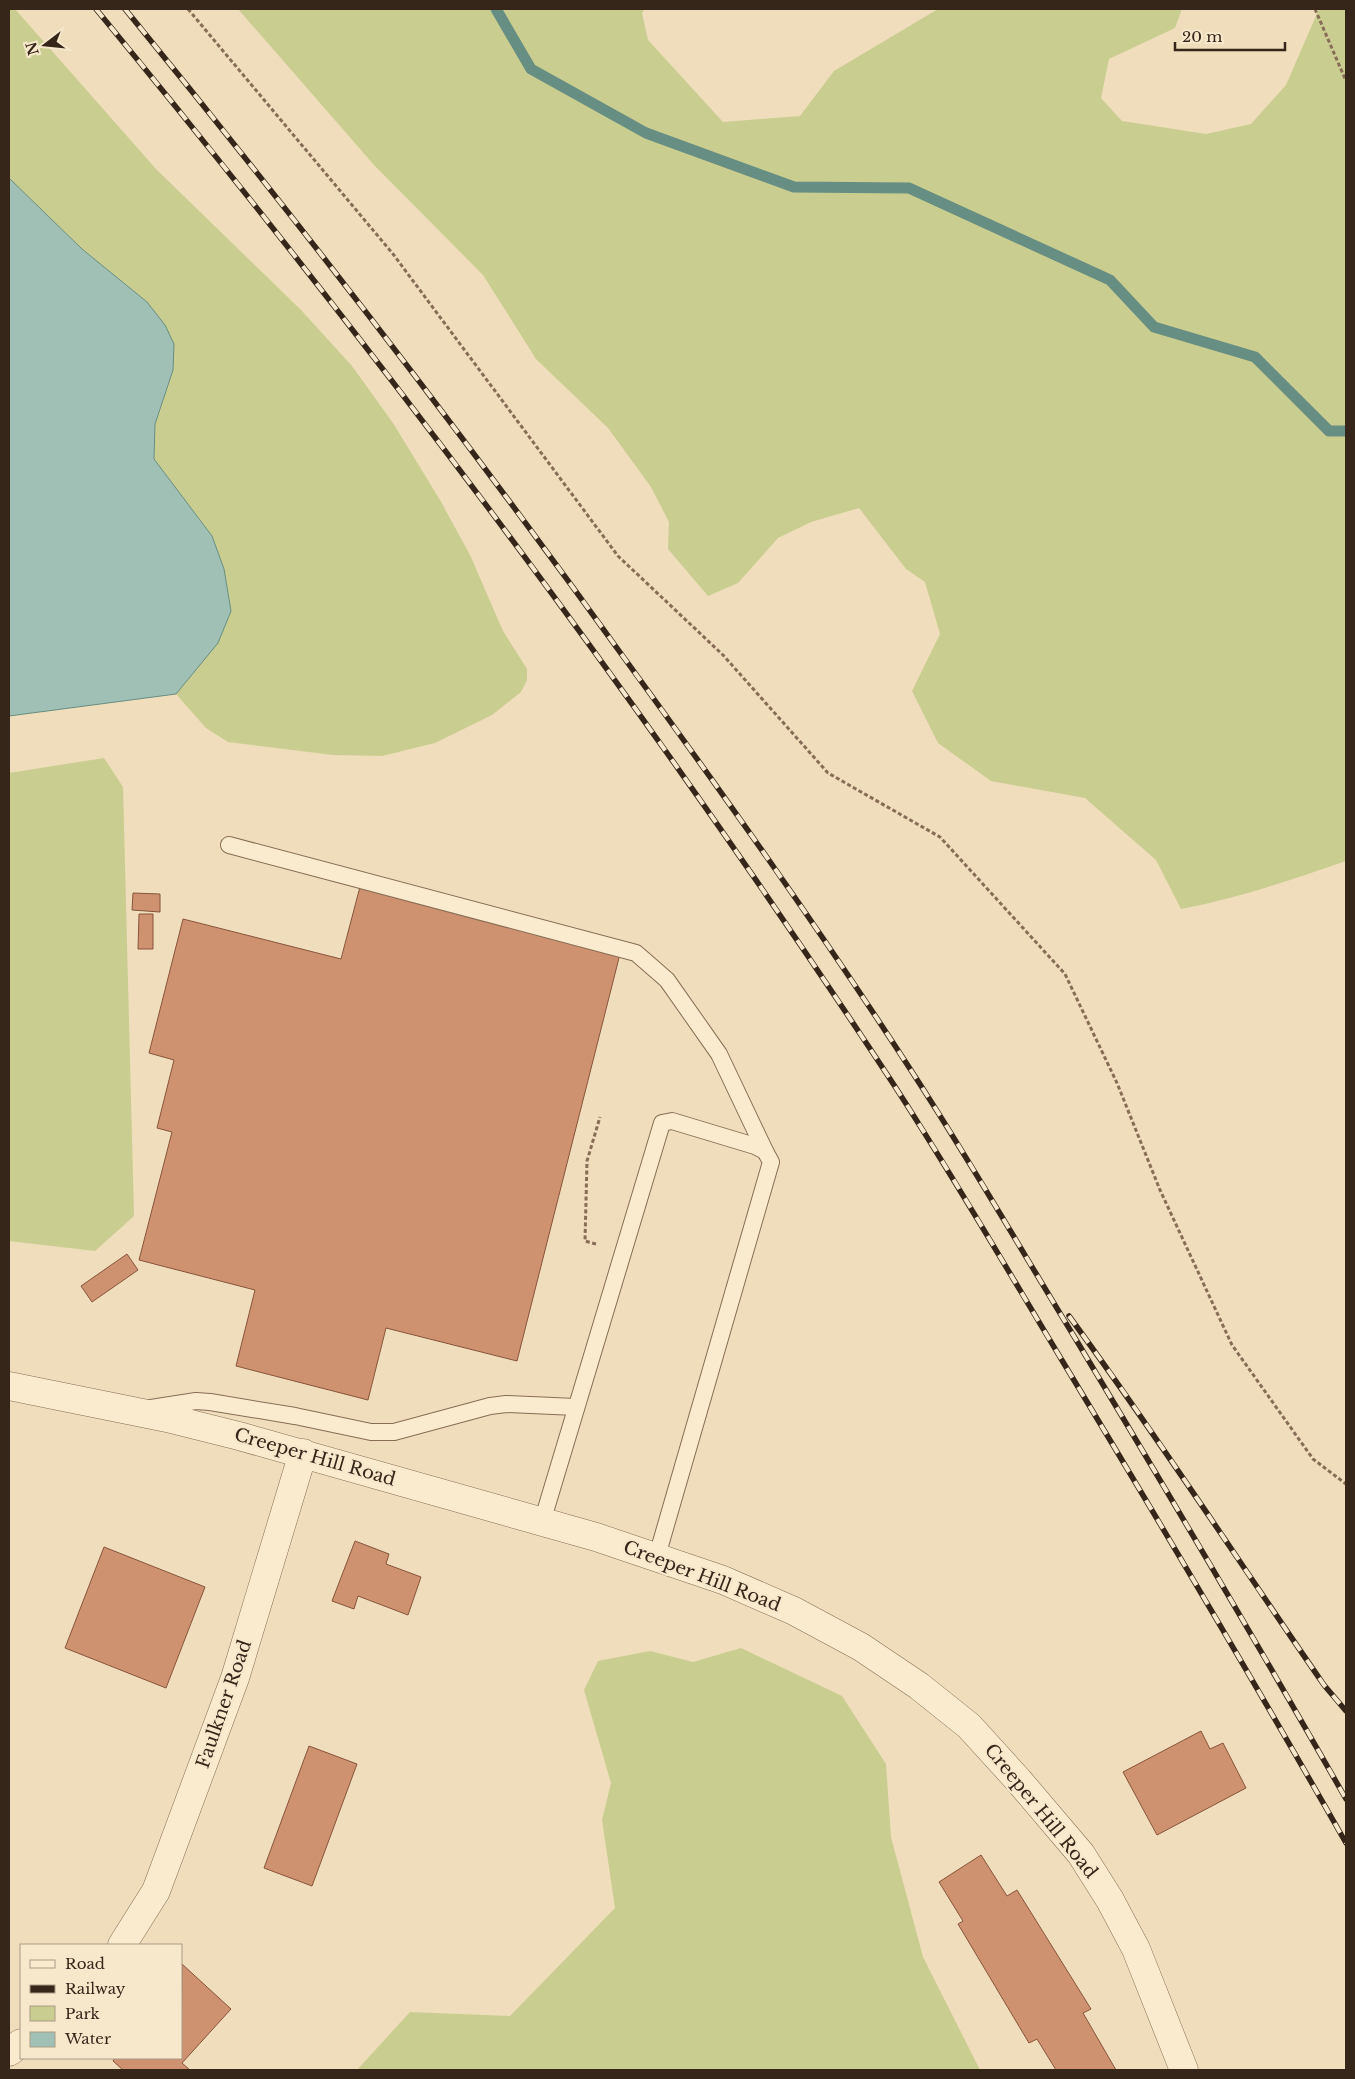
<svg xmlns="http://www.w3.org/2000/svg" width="1355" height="2079" viewBox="0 0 1355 2079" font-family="'Libre Baskerville',serif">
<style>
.green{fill:#cacd90}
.water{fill:#a0c0b5;stroke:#678e82}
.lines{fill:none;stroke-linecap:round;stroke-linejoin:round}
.stream{stroke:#678e82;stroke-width:11}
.building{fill:#cf9270;stroke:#87543a}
.service-casing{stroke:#876d55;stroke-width:18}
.minor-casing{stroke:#876d55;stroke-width:29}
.tertiary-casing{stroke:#876d55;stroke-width:29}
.path{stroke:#876d55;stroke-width:3;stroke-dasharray:4 2.5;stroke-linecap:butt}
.service{stroke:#faebcf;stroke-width:16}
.minor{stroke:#faebcf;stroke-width:28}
.tertiary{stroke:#faebcf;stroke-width:28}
.rail-casing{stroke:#36261a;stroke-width:5.5}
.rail{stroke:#f7e8cc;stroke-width:4;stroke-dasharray:11;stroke-linecap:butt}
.labels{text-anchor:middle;stroke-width:4.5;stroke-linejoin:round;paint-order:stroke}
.street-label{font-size:18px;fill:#36261a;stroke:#f7e8cc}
</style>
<rect width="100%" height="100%" fill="#efddbc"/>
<!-- green -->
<g class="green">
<path d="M9 9H15L156 169 301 310 352 366 393 423 440 500 470 555 503 631 527 669V680L521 692 492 715 435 743 382 756 333 755 228 742 206 728 176 694 218 643 212 536 154 459 155 424 173 370 147 302 82 249 9 178Z"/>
<path d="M238 9H644L642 13 648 40 723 122 800 116 834 71 938 9H1182L1175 28 1109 59 1101 98 1122 121 1206 134 1251 124 1286 85 1319 9H1346V861C1292 880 1238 898 1181 909L1156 860 1085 798 991 781 938 743 912 691 940 634 925 582 906 569 859 508 811 522 778 538 738 583 708 596 668 549 669 522 651 487 608 428 536 359 483 275 374 165Z"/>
<path d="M104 758 123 787 134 1216 95 1251 9 1241V773Z"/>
<path d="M741 1648 842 1696 886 1764 891 1837 923 1957 980 2070H357L410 2012 510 2016 615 1908 602 1820 611 1783 584 1690 598 1661 650 1651 693 1662Z"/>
</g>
<!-- water -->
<path class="water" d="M9 178 82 249 147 302 165 325 174 344 173 370 155 424 154 459 212 536 224 569 231 611 218 643 176 694 9 716Z"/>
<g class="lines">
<!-- stream -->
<path class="stream" d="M496 9 531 69 646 133 794 187 909 188 1110 280 1154 327 1255 357 1329 431H1346"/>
</g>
<!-- building -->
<g class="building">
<path d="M361 883 621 950 517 1361 386 1328 368 1400 236 1366 255 1290 139 1260 172 1132 157 1128 174 1060 149 1053 183 919 341 959Z"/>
<path d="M133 893 160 894V912L132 910Z"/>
<path d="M139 914H153V949H138Z"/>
<path d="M127 1254 138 1270 92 1302 81 1286Z"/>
<path d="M355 1541 389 1554 386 1564 421 1577 408 1615 358 1596 354 1609 332 1601Z"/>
<path d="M104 1547 205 1587 166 1688 65 1648Z"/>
<path d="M1201 1731 1210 1749 1223 1743 1246 1788 1157 1835 1123 1772Z"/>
<path d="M309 1746 357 1764 312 1886 264 1868Z"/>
<path d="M981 1855 1007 1896 1017 1890 1091 2009 1083 2013 1116 2070H1056L1037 2039 1029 2043 958 1924 963 1921 939 1882Z"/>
<path d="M182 1964 231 2009 182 2063 190 2070H123L113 2061 115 2058H181Z"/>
</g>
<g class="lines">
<defs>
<g id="service">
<path d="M229 845 636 953 667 980 719 1054 765 1151"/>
<path d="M151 1408 196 1401 210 1402 295 1416 371 1432H394L490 1406 506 1404 576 1407"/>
<path d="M542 1522 662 1123 672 1121 755 1146 765 1151 771 1162 657 1556"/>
</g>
<g id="minor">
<path d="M122 1945 156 1891 235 1678 303 1453"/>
<path d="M9 2052 21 2043"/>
</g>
<path id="tertiary" d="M9 1386 167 1418 239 1436 596 1537 723 1580 794 1611 861 1647 919 1686 969 1726 1019 1781 1081 1854 1110 1900 1136 1949 1184 2070"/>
</defs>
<!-- service casing -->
<use href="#service" class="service-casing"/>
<!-- minor casing -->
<use href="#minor" class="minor-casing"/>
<!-- tertiary casing -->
<use href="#tertiary" class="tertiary-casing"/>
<!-- path -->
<g class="path">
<path d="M188 9 393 254 618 556 723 655 828 773 940 837 1065 974 1117 1083 1160 1190 1232 1345 1313 1459 1346 1484"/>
<path d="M1315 9 1346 81"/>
<path d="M596 1244 585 1241 587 1161 600 1117"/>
</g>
<!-- service -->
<use href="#service" class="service"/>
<!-- minor -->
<use href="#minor" class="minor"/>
<!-- tertiary -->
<use href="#tertiary" class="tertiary"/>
<defs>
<g id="rail">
<path d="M96 9C380 354 649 712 894 1085 953 1176 1007 1269 1063 1362 1159 1521 1254 1681 1346 1843"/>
<path d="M125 9C300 223 468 441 630 666 728 801 825 937 916 1078 971 1163 1022 1251 1075 1338 1167 1491 1258 1644 1346 1799"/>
<path d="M1069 1316C1158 1437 1239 1562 1324 1685L1346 1711"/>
</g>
</defs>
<!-- rail casing -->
<use href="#rail" class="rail-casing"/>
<!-- rail -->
<use href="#rail" class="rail"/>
</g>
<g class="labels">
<!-- street labels -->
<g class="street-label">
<text transform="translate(315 1457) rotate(16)" y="6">Creeper Hill Road</text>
<text transform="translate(702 1576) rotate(21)" y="6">Creeper Hill Road</text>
<text transform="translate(224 1704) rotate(-71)" y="6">Faulkner Road</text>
<text transform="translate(1041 1811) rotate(51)" y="6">Creeper Hill Road</text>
</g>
</g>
<!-- border -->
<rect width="1355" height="2079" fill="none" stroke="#36261a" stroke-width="20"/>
<!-- legend -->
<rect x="20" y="1944" width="162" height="115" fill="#f7e8cc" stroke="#aa9a85"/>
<rect x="30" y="1960" width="25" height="8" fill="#faebcf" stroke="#aa9a85"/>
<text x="65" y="1969" font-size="15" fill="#36261a">Road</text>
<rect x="30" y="1985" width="25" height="8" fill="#36261a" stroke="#aa9a85"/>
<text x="65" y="1994" font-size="15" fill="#36261a">Railway</text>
<rect x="30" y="2006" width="25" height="15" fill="#cacd90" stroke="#aa9a85"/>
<text x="65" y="2019" font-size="15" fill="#36261a">Park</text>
<rect x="30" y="2032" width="25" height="15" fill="#a0c0b5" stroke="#aa9a85"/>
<text x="65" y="2044" font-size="15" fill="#36261a">Water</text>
<!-- north arrow -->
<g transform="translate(45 45) rotate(254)" stroke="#f7e8cc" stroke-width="4" paint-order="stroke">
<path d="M0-4L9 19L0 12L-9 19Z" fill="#36261a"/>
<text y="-8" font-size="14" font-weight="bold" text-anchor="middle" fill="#36261a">N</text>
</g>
<!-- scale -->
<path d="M1175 42v8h110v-8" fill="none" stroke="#36261a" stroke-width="2.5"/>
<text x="1182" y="42" font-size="15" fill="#36261a" stroke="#f7e8cc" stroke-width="4" paint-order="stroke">20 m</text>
</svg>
